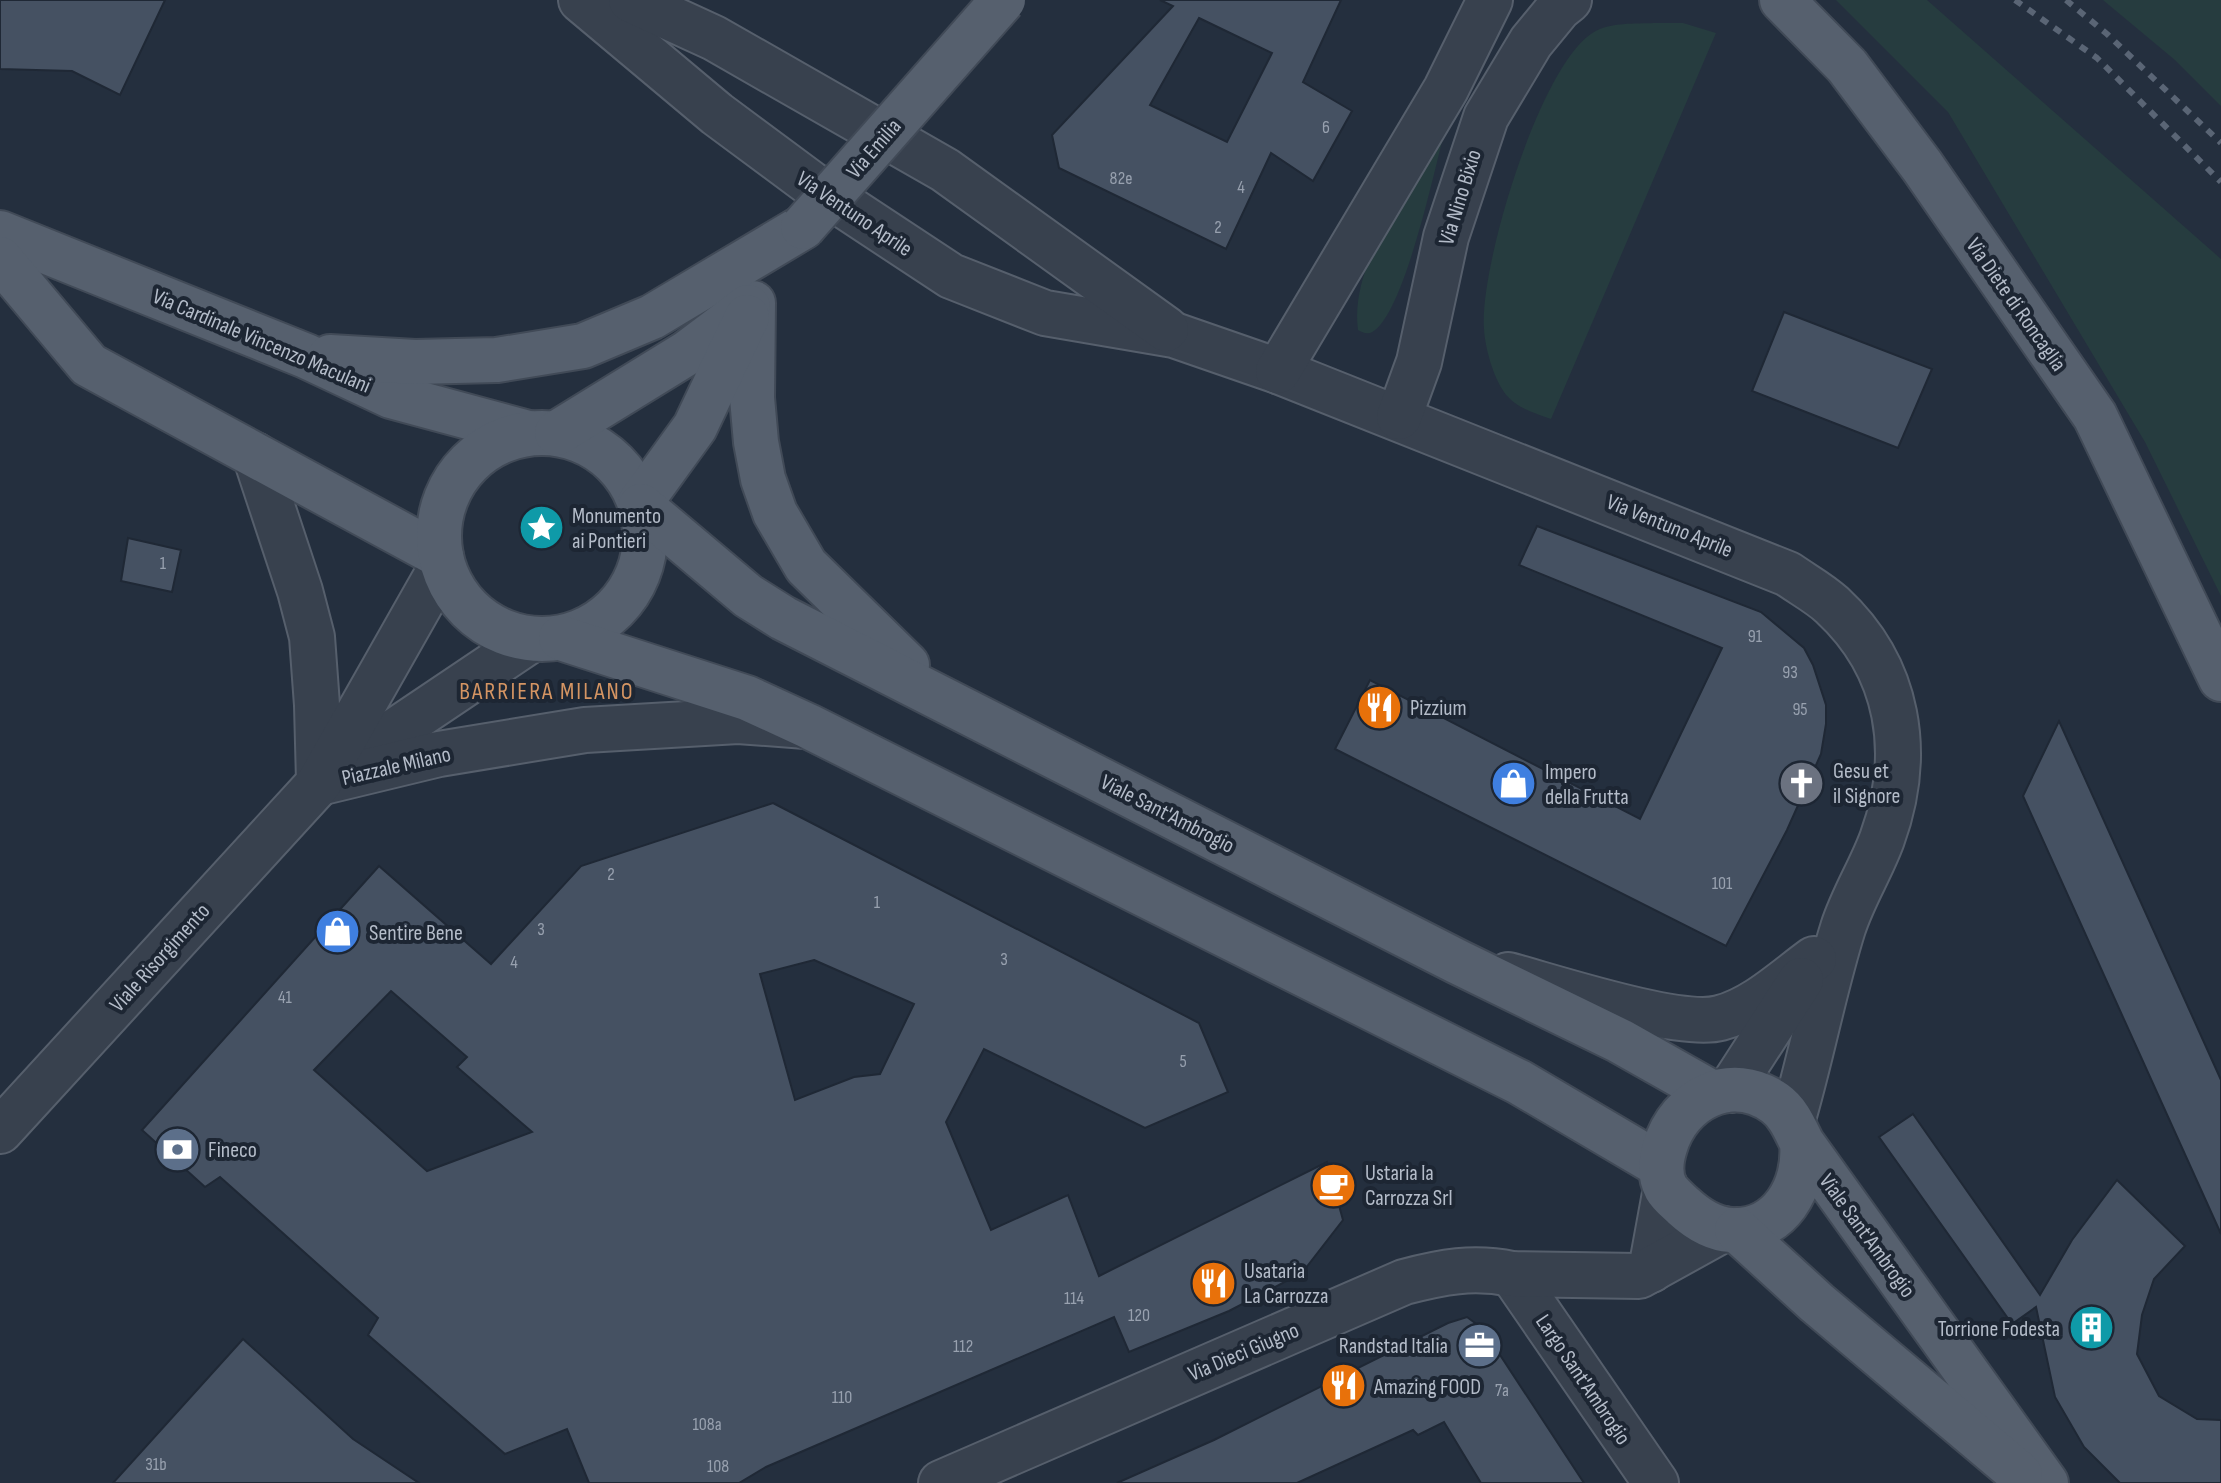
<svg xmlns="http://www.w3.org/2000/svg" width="2221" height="1483" viewBox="0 0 2221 1483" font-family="'Sofia Sans Condensed',sans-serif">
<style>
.green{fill:#263c3f}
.building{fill:#455162;stroke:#1f2835;stroke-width:2;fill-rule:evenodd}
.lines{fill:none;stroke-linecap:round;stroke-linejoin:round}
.minor-casing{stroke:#565f6c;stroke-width:48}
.major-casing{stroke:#414a57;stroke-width:48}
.minor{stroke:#38414e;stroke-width:44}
.major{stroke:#56606e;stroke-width:44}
.rail{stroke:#5a6575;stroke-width:6;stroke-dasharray:8 8;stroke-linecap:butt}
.major-bridge-casing{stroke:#414a57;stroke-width:48;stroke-linecap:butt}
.major-bridge{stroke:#56606e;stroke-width:44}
.labels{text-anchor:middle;stroke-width:8;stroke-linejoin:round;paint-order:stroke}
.number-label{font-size:18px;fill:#98a1af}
.street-label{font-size:22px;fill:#b4bcc9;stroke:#1d2633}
.poi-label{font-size:22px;fill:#b4bcc9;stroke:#1d2633;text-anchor:start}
.neighbourhood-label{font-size:24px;letter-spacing:2px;fill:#d59563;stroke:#1d2633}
</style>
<rect width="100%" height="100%" fill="#242f3e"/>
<!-- green -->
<g class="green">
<path d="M1836 0H1927L2221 259V596L2145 442 1948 112Z"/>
<path d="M2103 0H2221V106L2175 60Z"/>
<path d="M1654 23H1683L1716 33 1551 419C1535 413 1515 408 1504 392 1493 376 1485 348 1484 329 1479 268 1540 63 1594 32 1611 22 1635 24 1654 23Z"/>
<path d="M1442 134 1443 138C1434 172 1402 322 1370 333 1365 334 1362 332 1358 330 1349 264 1409 189 1442 134Z"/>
</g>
<!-- building -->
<g class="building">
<path d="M0 0H165L120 95 72 71 0 69Z"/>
<path d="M1160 0H1341L1303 82 1352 111 1313 181 1271 153 1226 249 1059 168 1052 135 1173 6ZM1199 18 1272 53 1227 142 1150 105Z"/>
<path d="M1784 312 1932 369 1898 448 1752 391Z"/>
<path d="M1537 526 1761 612 1804 648 1813 665 1826 705V724L1821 754 1787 830 1726 946 1335 749 1370 680 1640 819 1722 648 1519 565Z"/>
<path d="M128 538 181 550 172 592 121 581Z"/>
<path d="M2059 721 2221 1080V1234L2023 796Z"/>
<path d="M773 803 1199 1023 1228 1092 1145 1128 984 1049 946 1122 991 1230 1068 1195 1099 1276 1327 1162 1343 1220 1302 1273 1229 1311 1129 1352 1114 1317 766 1467 739 1483H589L567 1429 505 1454 368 1335 378 1318 220 1177 205 1187 142 1130 379 866 491 964 581 866ZM814 960 914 1004 880 1074 854 1077 795 1100 760 974ZM391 991 467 1057 457 1067 532 1132 427 1171 314 1070Z"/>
<path d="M1913 1114 2040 1295 2072 1240 2117 1180 2185 1246 2154 1279 2142 1315 2137 1354 2159 1396 2197 1419 2221 1420V1483H2120L2084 1447 2055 1397 2036 1307 2012 1324 1879 1137Z"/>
<path d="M1467 1317 1483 1329 1584 1483H1481L1444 1422 1418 1435 1413 1430 1297 1483H1117L1214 1440 1448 1323Z"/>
<path d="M243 1339 353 1439 419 1483H113Z"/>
</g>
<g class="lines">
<defs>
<g id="minor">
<path d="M581 0 717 114 810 183 951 276 1045 313 1174 335 1278 371 1788 574C1802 584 1819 593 1832 605 1900 668 1913 754 1882 839 1871 869 1853 897 1843 928 1823 992 1811 1058 1792 1122"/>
<path d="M631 0 714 38 945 170 1166 329"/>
<path d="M1278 371 1446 89 1490 0"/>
<path d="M1399 417 1419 362 1446 237 1486 117 1531 42 1559 8 1569 0"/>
<path d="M255 455 300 591 312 637 317 705 319 781"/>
<path d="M340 768 532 639"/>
<path d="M319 783 439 754 585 730 738 721 806 726"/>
<path d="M1508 975C1553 987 1680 1029 1720 1018 1755 1009 1785 980 1814 959"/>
<path d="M1730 1090 1801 980"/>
<path d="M0 1131 319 783 442 566"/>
<path d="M1651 1270 1666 1188"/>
<path d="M1512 1274 1656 1483"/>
<path d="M941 1483 1404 1282C1442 1272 1473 1266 1512 1274L1639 1276 1724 1229"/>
</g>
<g id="major">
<path d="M1782 0 1847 66 1922 166 2095 416 2221 679"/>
<path d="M0 233 306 356 391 396 528 433"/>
<path d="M0 259 89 365 441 556"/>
<path d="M753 303 752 398 756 442 763 479 775 513 806 566 907 665"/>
<path d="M330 357 415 362 497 360 583 346 652 317 803 227"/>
<circle cx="542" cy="536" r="103"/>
<path d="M557 433 687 353 748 307"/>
<path d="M640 503 695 427 747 317"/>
<path d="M641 506 748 596 783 618 1458 962 1620 1041 1712 1093"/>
<path d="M561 638 747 698 808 726 1519 1082 1660 1165"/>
<path d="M1802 1143C1806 1186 1780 1233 1731 1230 1713 1229 1696 1218 1683 1206 1678 1201 1670 1195 1666 1188 1659 1175 1661 1160 1665 1147 1679 1099 1731 1072 1775 1103 1789 1113 1795 1129 1802 1143L2046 1483"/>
<path d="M1737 1230 1817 1303 2020 1474"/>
</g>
</defs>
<!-- minor casing -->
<use href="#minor" class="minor-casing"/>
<!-- major casing -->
<use href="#major" class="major-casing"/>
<!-- minor -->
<use href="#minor" class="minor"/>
<!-- major -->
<use href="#major" class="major"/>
<!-- rail -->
<g class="rail">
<path d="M2015 0 2097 58 2221 182"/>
<path d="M2066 0 2107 34 2221 143"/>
</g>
<defs>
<path id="major-bridge" d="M803 227 1003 0"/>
</defs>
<!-- major-bridge casing -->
<use href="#major-bridge" class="major-bridge-casing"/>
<!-- major-bridge -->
<use href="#major-bridge" class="major-bridge"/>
</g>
<!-- icons -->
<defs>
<symbol id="sight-disc" viewBox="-11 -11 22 22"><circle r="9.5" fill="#0f9aa8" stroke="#1d2633"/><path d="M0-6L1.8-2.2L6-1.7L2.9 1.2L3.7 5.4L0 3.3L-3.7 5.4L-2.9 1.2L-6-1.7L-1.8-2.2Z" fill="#fff"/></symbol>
<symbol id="restaurant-disc" viewBox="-11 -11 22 22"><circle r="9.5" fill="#e8710a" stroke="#1d2633"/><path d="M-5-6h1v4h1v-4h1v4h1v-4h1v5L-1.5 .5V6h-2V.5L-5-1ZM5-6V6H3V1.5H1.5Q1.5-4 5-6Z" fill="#fff"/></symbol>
<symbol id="church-disc" viewBox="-11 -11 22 22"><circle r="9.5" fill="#6b7280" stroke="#1d2633"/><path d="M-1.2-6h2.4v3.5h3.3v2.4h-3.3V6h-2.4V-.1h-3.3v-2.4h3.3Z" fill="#fff"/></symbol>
<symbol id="shop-disc" viewBox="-11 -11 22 22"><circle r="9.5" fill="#3f7fe0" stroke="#1d2633"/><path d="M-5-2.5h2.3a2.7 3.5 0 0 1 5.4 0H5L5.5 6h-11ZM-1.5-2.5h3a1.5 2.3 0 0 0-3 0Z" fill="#fff"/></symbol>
<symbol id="bank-disc" viewBox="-11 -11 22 22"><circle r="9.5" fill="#5c6f8a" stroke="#1d2633"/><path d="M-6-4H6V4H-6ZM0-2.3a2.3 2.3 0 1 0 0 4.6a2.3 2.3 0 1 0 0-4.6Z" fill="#fff"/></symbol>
<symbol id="cafe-disc" viewBox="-11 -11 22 22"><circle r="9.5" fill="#e8710a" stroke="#1d2633"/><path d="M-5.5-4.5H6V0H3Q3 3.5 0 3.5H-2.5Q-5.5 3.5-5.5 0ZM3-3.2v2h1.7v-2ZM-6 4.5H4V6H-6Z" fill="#fff"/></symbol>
<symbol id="building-disc" viewBox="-11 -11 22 22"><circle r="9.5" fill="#0f9aa8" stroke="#1d2633"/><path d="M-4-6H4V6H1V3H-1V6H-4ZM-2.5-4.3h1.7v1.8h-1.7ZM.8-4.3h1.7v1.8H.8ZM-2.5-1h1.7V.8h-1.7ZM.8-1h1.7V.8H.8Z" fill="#fff"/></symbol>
<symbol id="office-disc" viewBox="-11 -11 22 22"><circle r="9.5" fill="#5c6f8a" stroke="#1d2633"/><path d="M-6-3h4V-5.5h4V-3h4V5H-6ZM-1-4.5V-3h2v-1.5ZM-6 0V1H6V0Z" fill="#fff"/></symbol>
</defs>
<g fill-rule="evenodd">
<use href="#sight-disc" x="516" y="502" width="51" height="51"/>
<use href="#restaurant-disc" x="1354" y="682" width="51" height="51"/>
<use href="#church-disc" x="1776" y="758" width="51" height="51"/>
<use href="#shop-disc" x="1488" y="758" width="51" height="51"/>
<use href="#shop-disc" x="312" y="906" width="51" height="51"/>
<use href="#bank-disc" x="152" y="1124" width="51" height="51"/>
<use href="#cafe-disc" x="1308" y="1160" width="51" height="51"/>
<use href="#restaurant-disc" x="1188" y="1258" width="51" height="51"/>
<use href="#building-disc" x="2066" y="1302" width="51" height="51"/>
<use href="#office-disc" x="1454" y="1320" width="51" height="51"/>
<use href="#restaurant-disc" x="1318" y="1360" width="51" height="51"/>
</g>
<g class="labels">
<!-- number labels -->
<g class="number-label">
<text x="1326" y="133">6</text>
<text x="1121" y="184">82e</text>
<text x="1241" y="193">4</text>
<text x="1218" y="233">2</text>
<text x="163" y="569">1</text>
<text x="1755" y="642">91</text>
<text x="1790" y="678">93</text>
<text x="1800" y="715">95</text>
<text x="611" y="880">2</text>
<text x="1722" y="889">101</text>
<text x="877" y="908">1</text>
<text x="541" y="935">3</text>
<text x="1004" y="965">3</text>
<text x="514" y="968">4</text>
<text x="285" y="1003">41</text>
<text x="1183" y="1067">5</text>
<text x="1074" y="1304">114</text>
<text x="1139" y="1321">120</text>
<text x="963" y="1352">112</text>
<text x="1502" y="1396">7a</text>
<text x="842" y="1403">110</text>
<text x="707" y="1430">108a</text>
<text x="156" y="1470">31b</text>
<text x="718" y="1472">108</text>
</g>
<!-- street labels -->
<g class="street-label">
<text transform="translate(873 148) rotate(-49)" y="8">Via Emilia</text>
<text transform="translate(1459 197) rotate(-73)" y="8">Via Nino Bixio</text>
<text transform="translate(855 213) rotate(34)" y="8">Via Ventuno Aprile</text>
<text transform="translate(2017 304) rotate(55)" y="8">Via Diete di Roncaglia</text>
<text transform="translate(262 340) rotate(23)" y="8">Via Cardinale Vincenzo Maculani</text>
<text transform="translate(1670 525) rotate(22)" y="8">Via Ventuno Aprile</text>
<text transform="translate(396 765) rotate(-13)" y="8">Piazzale Milano</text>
<text transform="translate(1168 813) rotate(27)" y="8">Viale Sant'Ambrogio</text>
<text transform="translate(159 957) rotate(-48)" y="8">Viale Risorgimento</text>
<text transform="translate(1868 1235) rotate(54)" y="8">Viale Sant'Ambrogio</text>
<text transform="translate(1243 1351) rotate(-23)" y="8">Via Dieci Giugno</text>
<text transform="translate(1584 1379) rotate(56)" y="8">Largo Sant'Ambrogio</text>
</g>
<!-- poi labels -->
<g class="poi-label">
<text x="572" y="523">Monumento<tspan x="572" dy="25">ai Pontieri</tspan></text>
<text x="1410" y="715">Pizzium</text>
<text x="1833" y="778">Gesu et<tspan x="1833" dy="25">il Signore</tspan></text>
<text x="1545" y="779">Impero<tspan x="1545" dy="25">della Frutta</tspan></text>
<text x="369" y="940">Sentire Bene</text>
<text x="208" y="1157">Fineco</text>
<text x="1365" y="1180">Ustaria la<tspan x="1365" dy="25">Carrozza Srl</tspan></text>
<text x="1244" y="1278">Usataria<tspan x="1244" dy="25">La Carrozza</tspan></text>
<text x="2060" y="1336" text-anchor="end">Torrione Fodesta</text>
<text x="1448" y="1353" text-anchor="end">Randstad Italia</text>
<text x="1374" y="1394">Amazing FOOD</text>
</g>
<!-- neighbourhood labels -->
<g class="neighbourhood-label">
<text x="547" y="699">BARRIERA MILANO</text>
</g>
</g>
</svg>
